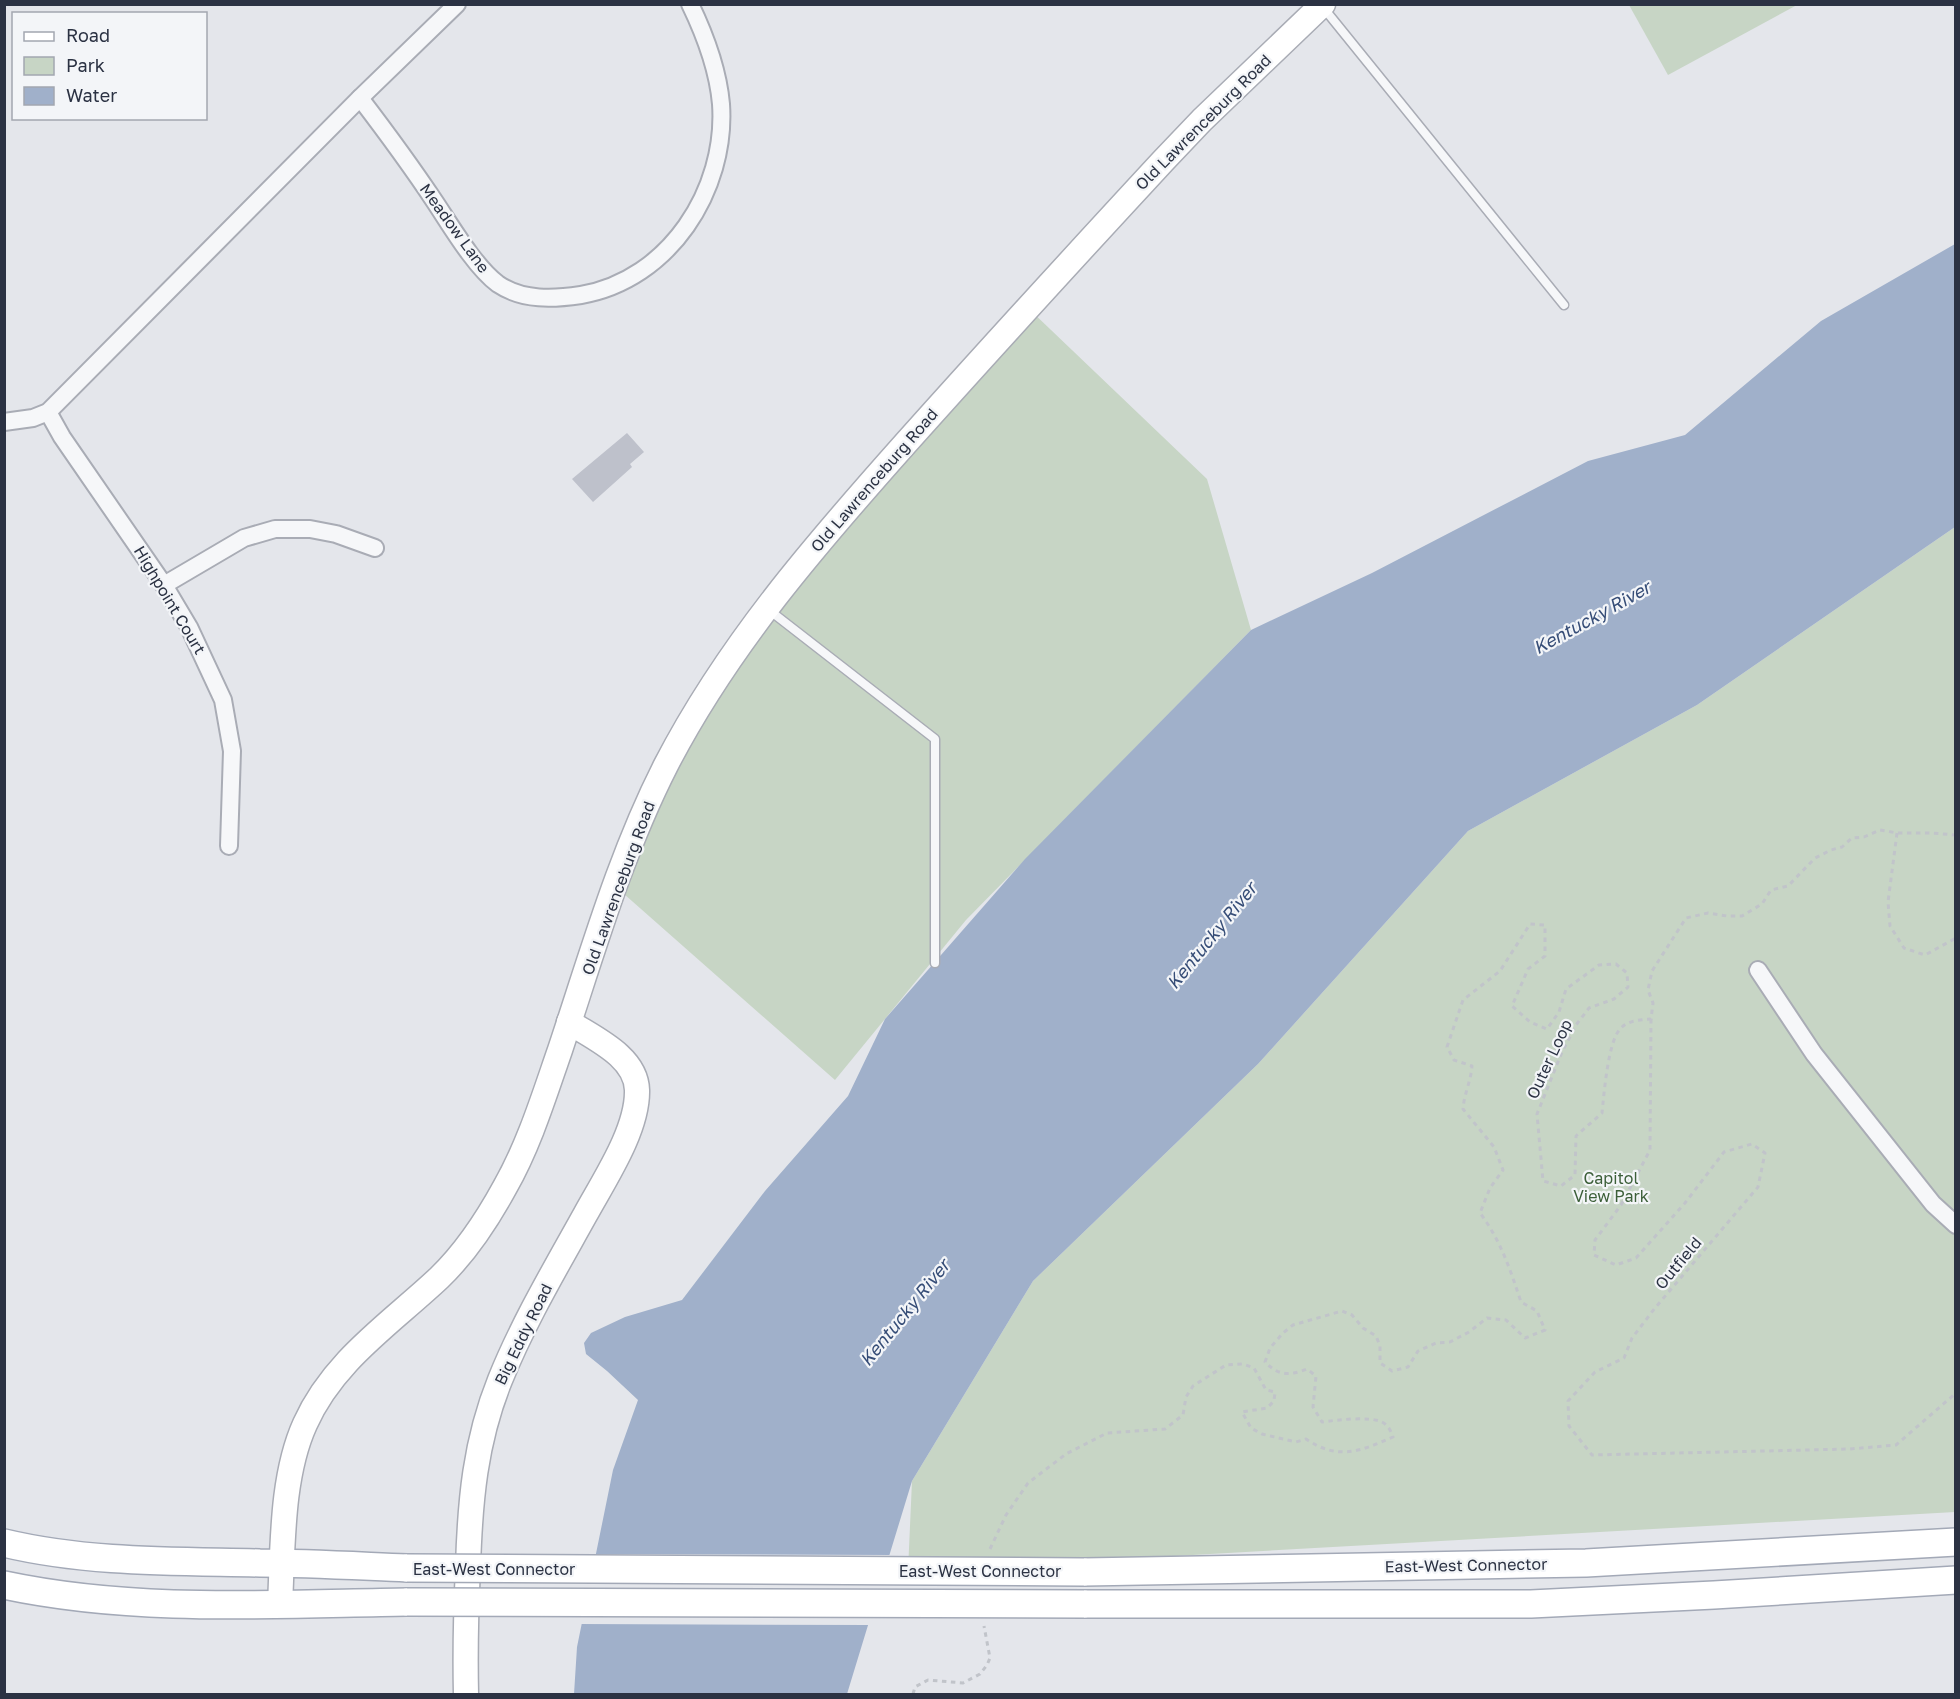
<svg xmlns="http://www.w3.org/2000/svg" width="1960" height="1699" viewBox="0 0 1960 1699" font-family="'Golos Text',sans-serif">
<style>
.green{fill:#c7d5c5}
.water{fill:#a0b0ca}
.pier{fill:#e4e6eb}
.building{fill:#bec1cb}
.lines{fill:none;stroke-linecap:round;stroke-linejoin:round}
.lane-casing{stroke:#a9acb5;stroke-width:11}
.street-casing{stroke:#a9acb5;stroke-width:20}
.secondary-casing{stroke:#a9acb5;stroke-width:27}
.primary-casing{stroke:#a3a9b7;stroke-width:30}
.path{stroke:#c1c4ca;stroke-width:3;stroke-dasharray:4.5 4.5;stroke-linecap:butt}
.lane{stroke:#f6f7f9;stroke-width:8}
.street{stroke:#f6f7f9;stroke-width:16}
.secondary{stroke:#fff;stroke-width:24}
.primary{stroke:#fff;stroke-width:27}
.primary-bridge-casing{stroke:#a3a9b7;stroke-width:30;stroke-linecap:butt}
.primary-bridge{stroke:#fff;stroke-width:27}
.labels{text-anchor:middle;stroke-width:4.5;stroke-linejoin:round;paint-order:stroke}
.street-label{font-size:16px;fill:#2b3243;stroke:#f3f5f8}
.park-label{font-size:16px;fill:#3c5f39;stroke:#f3f5f8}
.water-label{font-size:18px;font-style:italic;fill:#364d77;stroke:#f3f5f8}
</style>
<rect width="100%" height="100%" fill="#e4e6eb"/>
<!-- green -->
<g class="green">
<path d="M1629 5H1797L1668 75Z"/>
<path d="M1028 308 1207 479 1251 630 966 920 835 1080 607 879 741 651Z"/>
<path d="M1955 527V1512L908 1571 912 1481 1033 1281 1258 1064 1468 831 1697 705Z"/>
</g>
<!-- water -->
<path class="water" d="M1955 244V527L1697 705 1468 831 1258 1064 1033 1281 912 1481 847 1694H574L577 1647 613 1470 638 1400 607 1371 586 1354 584 1343 591 1333 625 1317 682 1300 765 1191 848 1096 885 1019 1025 859 1251 630 1372 573 1588 461 1685 435 1821 321Z"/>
<!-- pier -->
<path class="pier" d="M593 1554 892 1555 871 1625 579 1624Z"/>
<!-- building -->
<path class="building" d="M627 433 644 452 630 464 632 467 593 502 572 479Z"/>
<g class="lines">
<defs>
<g id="lane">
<path d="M1322 6 1564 305"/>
<path d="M769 610 935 739V963"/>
</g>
<g id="street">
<path d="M360 98C386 132 411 166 435 202 451 226 475 267 498 284 523 301 554 299 581 295 669 280 727 190 721 104 718 70 705 35 690 4"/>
<path d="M48 412 62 437 164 585 189 627 223 700 232 751 229 846"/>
<path d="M4 422 33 418 48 412 360 98 457 4"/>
<path d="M164 585 244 538 275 529H310L336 534 375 548"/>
<path d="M1758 970 1814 1054 1933 1204 1956 1225"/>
</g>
<g id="secondary">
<path d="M280 1604C283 1547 281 1477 305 1424 333 1361 390 1324 439 1278 466 1252 487 1220 505 1187 529 1145 544 1096 560 1050 592 954 620 855 666 765 728 645 816 544 905 444 990 349 1076 255 1163 161L1202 120 1323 4"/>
<path d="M466 1694C465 1652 466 1610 468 1567 470 1501 475 1442 500 1380 523 1323 555 1269 585 1215 604 1180 638 1130 637 1090 636 1056 593 1038 569 1022"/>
</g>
<g id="primary">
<path d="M4 1543C88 1563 175 1561 260 1563 309 1563 358 1566 407 1568"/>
<path d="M1084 1572 1586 1563 1956 1542"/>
<path d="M4 1585C136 1613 274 1604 407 1602"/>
<path d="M1084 1604H1531L1714 1595 1956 1580"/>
</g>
</defs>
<!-- lane casing -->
<use href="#lane" class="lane-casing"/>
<!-- street casing -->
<use href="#street" class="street-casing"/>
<!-- secondary casing -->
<use href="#secondary" class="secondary-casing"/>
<!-- primary casing -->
<use href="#primary" class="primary-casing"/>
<!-- path -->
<g class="path">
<path d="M1897 833 1888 902 1890 926 1904 948 1925 955 1956 938"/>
<path d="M1651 1019 1650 1150 1621 1205 1595 1240 1594 1255 1616 1265 1636 1258 1685 1203 1724 1152 1752 1144 1765 1153 1758 1187 1655 1308 1632 1338 1624 1358 1595 1372 1568 1401 1569 1426 1592 1455 1850 1449 1896 1445 1956 1393"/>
<path d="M990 1549 1006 1515 1028 1483 1066 1454 1107 1433 1165 1429 1183 1415 1186 1397 1193 1386 1226 1365 1243 1364 1254 1368 1266 1390 1275 1392 1274 1401 1267 1408 1242 1412 1251 1428 1262 1434 1296 1442 1306 1439C1338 1461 1361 1451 1393 1437 1391 1431 1388 1425 1382 1422 1370 1416 1336 1420 1322 1422L1313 1407 1316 1376 1307 1369C1289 1376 1279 1376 1265 1362L1270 1348 1283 1333 1293 1325 1342 1311 1352 1315 1363 1328 1376 1336 1380 1346V1363L1392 1371 1408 1367 1418 1351 1436 1343 1450 1342 1469 1332 1487 1318 1506 1320 1525 1338 1545 1330 1537 1311 1521 1302C1510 1269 1501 1241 1480 1213L1490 1188 1503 1170 1494 1147 1463 1109C1464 1094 1471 1081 1472 1066L1454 1060 1447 1047 1463 1000 1500 971 1530 924 1545 925V956L1528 969 1512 1006 1530 1022 1547 1029 1559 1012 1566 989 1599 965 1616 964 1627 973 1628 987 1614 999 1589 1008 1576 1025 1562 1052 1537 1114 1543 1181 1561 1186 1575 1175 1576 1136 1602 1113C1604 1094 1608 1042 1620 1029 1628 1020 1640 1020 1651 1019L1653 1003 1648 990 1652 971 1686 918 1708 913 1727 916H1742L1762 904 1771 890 1788 886 1815 858 1831 850 1842 847 1852 838 1864 837 1880 830 1897 833H1932L1956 835"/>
<path d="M913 1694 915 1687 928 1680 963 1683 980 1674 987 1665 990 1658 984 1626"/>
</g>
<!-- lane -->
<use href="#lane" class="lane"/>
<!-- street -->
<use href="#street" class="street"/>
<!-- secondary -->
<use href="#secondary" class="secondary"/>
<!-- primary -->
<use href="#primary" class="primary"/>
<defs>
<g id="primary-bridge">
<path d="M407 1568 1084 1572"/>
<path d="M407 1602 1084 1604"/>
</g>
</defs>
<!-- primary-bridge casing -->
<use href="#primary-bridge" class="primary-bridge-casing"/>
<!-- primary-bridge -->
<use href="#primary-bridge" class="primary-bridge"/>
</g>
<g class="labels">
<!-- street labels -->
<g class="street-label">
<text transform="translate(1203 122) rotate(-45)" y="6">Old Lawrenceburg Road</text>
<text transform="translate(455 228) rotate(54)" y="6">Meadow Lane</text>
<text transform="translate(874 480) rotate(-49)" y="6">Old Lawrenceburg Road</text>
<text transform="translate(170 600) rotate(59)" y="6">Highpoint Court</text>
<text transform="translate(618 888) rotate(-70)" y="6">Old Lawrenceburg Road</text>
<text transform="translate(1549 1059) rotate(-65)" y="6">Outer Loop</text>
<text transform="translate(1678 1263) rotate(-50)" y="6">Outfield</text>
<text transform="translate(523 1334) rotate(-64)" y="6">Big Eddy Road</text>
<text transform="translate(1466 1565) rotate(-1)" y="6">East-West Connector</text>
<text x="494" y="1575">East-West Connector</text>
<text x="980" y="1577">East-West Connector</text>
</g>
<!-- park labels -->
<g class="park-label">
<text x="1611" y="1184">Capitol<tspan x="1611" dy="18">View Park</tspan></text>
</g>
<!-- water labels -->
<g class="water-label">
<text transform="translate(1592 618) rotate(-29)" y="6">Kentucky River</text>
<text transform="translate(1212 936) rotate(-51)" y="6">Kentucky River</text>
<text transform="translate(905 1313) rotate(-51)" y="6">Kentucky River</text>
</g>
</g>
<!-- border -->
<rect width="1960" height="1699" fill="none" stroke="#2b3243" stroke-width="12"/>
<!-- legend -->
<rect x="12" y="12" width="195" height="108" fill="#f3f5f8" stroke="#a3a7b0" stroke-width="1.5"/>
<rect x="24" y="32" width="30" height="9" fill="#ffffff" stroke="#a3a7b0" stroke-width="1.5"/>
<text x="66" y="42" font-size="18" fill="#2b3243">Road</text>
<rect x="24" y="57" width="30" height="18" fill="#c7d5c5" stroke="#a3a7b0" stroke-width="1.5"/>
<text x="66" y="72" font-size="18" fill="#2b3243">Park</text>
<rect x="24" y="87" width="30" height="18" fill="#a0b0ca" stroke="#a3a7b0" stroke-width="1.5"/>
<text x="66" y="102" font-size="18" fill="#2b3243">Water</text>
</svg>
